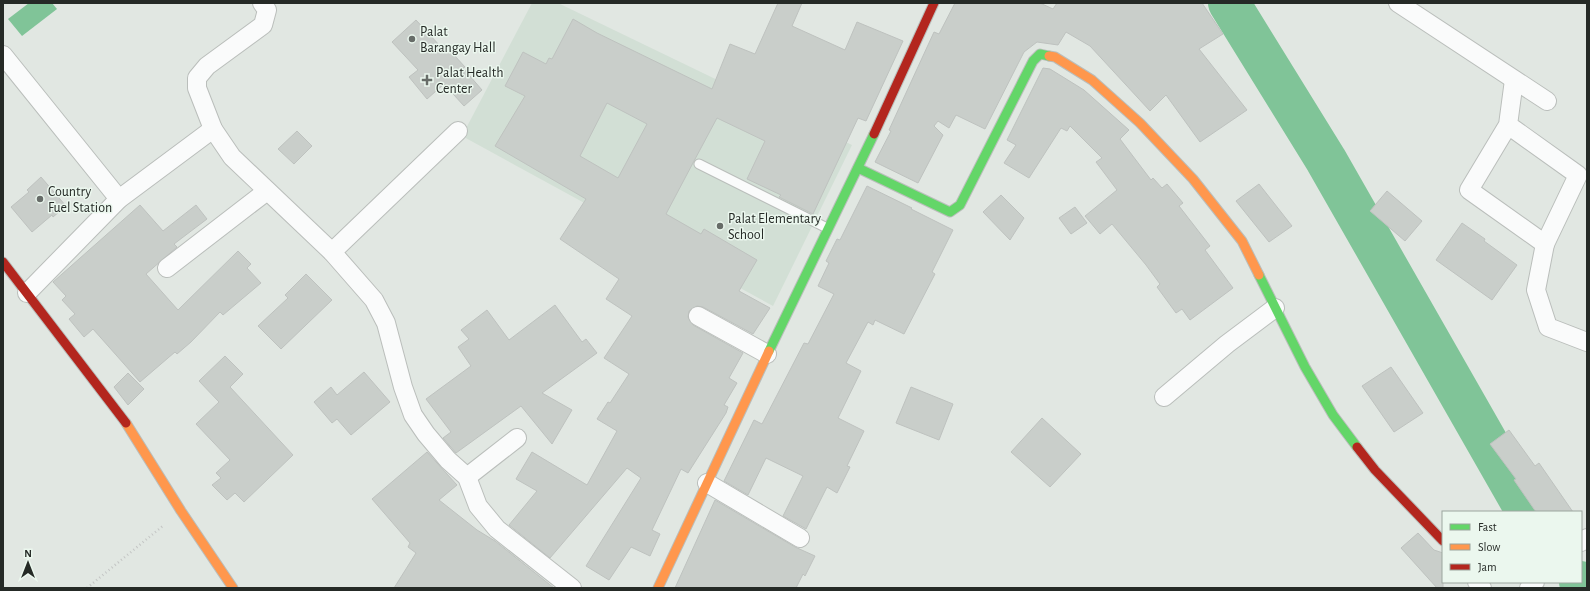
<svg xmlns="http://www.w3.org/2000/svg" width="1590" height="591" viewBox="0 0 1590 591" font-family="'Alegreya Sans',sans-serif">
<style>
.built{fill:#d2dfd5}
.water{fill:#80c498}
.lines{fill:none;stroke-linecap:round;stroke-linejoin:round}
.river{stroke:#80c498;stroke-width:42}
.building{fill:#c9ceca;stroke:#bec2bf;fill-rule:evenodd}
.lane-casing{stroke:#babebb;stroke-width:11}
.street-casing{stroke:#babebb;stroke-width:20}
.fast-casing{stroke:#babebb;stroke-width:11}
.slow-casing{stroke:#babebb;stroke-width:11}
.jam-casing{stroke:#babebb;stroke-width:11}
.path{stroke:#c3c5c4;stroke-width:2.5;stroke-dasharray:1 3;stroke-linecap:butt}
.lane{stroke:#fafbfb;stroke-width:9}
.street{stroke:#fafbfb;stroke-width:18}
.fast{stroke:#63d668;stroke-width:9}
.slow{stroke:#ff974d;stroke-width:9}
.jam{stroke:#b3261e;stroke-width:9}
.poi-dot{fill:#676c68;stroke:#ebf7ee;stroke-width:1.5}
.labels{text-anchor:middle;stroke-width:3;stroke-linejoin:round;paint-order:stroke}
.poi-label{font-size:14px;fill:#252a26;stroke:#ebf7ee;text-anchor:start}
</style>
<rect width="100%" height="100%" fill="#e1e7e2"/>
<!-- built -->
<path class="built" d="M532 3H558L852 145 773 306 462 136Z"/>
<!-- water -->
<path class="water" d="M29 3H52L57 9 22 36 8 19Z"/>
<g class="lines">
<!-- river -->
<g class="river">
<path d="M1229 3 1326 160 1527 512"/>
<path d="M1580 582 1585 588"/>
</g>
</g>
<!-- building -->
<g class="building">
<path d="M778 3H802L792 26 845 50 857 22 903 41 866 121 858 118 813 214 779 197 781 195 747 179 765 141 717 118 694 161 666 214 701 234 704 229 757 260 739 291 770 308 753 334 703 307 697 306 689 311 688 317 693 325 743 353 729 378 737 383 724 405 728 407 726 413 688 473 681 469 652 530 660 534 650 556 631 547 609 580 586 566 641 478 627 468 550 558 509 525 537 491 516 479 532 452 587 485 617 431 597 419 608 402 610 403 629 374 604 358 632 316 606 299 619 279 560 239 586 199 495 146 525 96 505 86 523 52 546 64 549 58 552 59 573 19 597 33 712 89 730 44 755 54ZM607 103 647 124 618 178 580 156Z"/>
<path d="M955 3H1040L1053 9 1057 3H1202L1223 34 1199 49 1247 110 1200 142 1166 95 1150 111 1090 46 1066 32 1058 45 1037 42 1024 52 985 129 956 115 949 128 938 121 934 126 943 135 918 183 875 162 891 131 889 130 934 32 939 34Z"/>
<path d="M416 20 441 47 444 44 465 67 463 68 482 90 464 106 444 84 427 99 409 77 418 70 392 42Z"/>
<path d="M1043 68 1050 69 1084 90 1129 130 1120 139 1151 180 1153 178 1162 188 1167 184 1183 203 1179 206 1210 246 1205 250 1233 288 1190 320 1182 309 1176 313 1157 287 1160 284 1146 265 1112 224 1100 234 1085 216 1117 190 1096 162 1102 158 1070 126 1067 131 1061 128 1029 178 1004 163 1016 145 1007 140Z"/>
<path d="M297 131 312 146 294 164 278 149Z"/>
<path d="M41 177 66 206 53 217 52 215 32 232 11 207 29 192 27 190Z"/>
<path d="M1259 184 1292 226 1269 242 1236 201Z"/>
<path d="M867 186 912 208 911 209 953 230 932 272 935 274 904 334 875 320 873 325 868 322 846 363 861 371 838 418 864 431 847 466 850 467 837 493 827 487 806 529 783 516 803 476 766 458 748 495 724 481 754 420 762 424 804 343 808 344 834 294 818 286 829 263 826 261 837 239 840 240Z"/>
<path d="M1387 191 1422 221 1405 241 1370 211Z"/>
<path d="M1001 195 1024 218 1010 240 983 212Z"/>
<path d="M140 205 163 231 196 205 207 219 174 244 177 247 146 274 178 310 238 251 251 264 247 268 261 283 223 315 220 312 191 342 177 354 175 352 140 382 93 329 84 337 69 319 75 314 62 300 66 296 53 282Z"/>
<path d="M1075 207 1087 223 1071 234 1059 218Z"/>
<path d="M1462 223 1485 239 1484 241 1517 265 1492 300 1436 260Z"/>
<path d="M306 274 332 300 281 349 258 326 288 298 285 295Z"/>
<path d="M555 305 582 342 586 339 597 353 542 393 572 410 552 444 521 406 456 453 443 438 451 432 426 399 471 366 458 347 469 339 461 330 487 310 509 340Z"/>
<path d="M225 356 243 374 230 387 293 455 244 502 235 493 227 500 212 485 221 478 216 473 230 460 196 424 219 402 199 381Z"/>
<path d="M1391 367 1423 413 1394 432 1362 386Z"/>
<path d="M364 372 390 402 351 435 337 419 332 423 314 402 331 387 337 395Z"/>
<path d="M128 373 144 389 128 405 114 387Z"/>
<path d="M911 387 953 404 939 440 896 423Z"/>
<path d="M1042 418 1081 454 1050 487 1011 452Z"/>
<path d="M1509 430 1535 466 1539 463 1573 512H1536L1514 480 1516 479 1490 444Z"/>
<path d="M427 452 457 485 439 500 477 530 495 541 554 588H394L416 553 408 547 410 543 372 499Z"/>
<path d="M715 500 795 547 815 556 805 576 803 574 796 588H675Z"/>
<path d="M1418 533 1434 550 1443 553V588H1437L1401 548Z"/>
</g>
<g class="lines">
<defs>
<path id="lane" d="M699 164 827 228"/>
<g id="street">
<path d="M262 3 267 10 263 25 207 66 197 78V88L213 129 232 157 332 252 374 300 386 323 403 387 413 415 426 434 448 460 467 477 478 506 497 529 572 588"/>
<path d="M1398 3 1547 101"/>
<path d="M3 55 119 199"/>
<path d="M1508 125 1578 175 1545 244 1469 190 1508 125 1514 80"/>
<path d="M1545 244 1536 290 1548 327 1587 342"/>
<path d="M332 252 458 131"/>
<path d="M167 268 267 191"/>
<path d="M27 293 119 199 213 129"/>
<path d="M698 316 767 354"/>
<path d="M1164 397 1227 344 1275 308"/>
<path d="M467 477 517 438"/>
<path d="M707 483 800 538"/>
<path d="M1581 542 1587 538"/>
<path d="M1477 582 1482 588"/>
<path d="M1529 588 1535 582"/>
</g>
<g id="fast">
<path d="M858 168 950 212 960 205 1033 61 1040 54 1049 56"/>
<path d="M1259 275 1305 367 1333 415 1357 447"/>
<path d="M769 351 874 134"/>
</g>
<g id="slow">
<path d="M1049 56 1055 57 1092 80 1140 123 1193 179 1242 241 1259 275"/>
<path d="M126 423 181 511 233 588"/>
<path d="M658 588 769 351"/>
</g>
<g id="jam">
<path d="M874 134 934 3"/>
<path d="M3 262 126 423"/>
<path d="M1357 447 1375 470 1443 541"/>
</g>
</defs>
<!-- lane casing -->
<use href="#lane" class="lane-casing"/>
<!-- street casing -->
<use href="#street" class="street-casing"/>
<!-- fast casing -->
<use href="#fast" class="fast-casing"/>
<!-- slow casing -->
<use href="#slow" class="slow-casing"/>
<!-- jam casing -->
<use href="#jam" class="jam-casing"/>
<!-- path -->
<path class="path" d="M87 588 164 525"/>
<!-- lane -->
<use href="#lane" class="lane"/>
<!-- street -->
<use href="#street" class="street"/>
<!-- fast -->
<use href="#fast" class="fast"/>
<!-- slow -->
<use href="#slow" class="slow"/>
<!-- jam -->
<use href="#jam" class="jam"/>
</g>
<!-- markers -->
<g class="poi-dot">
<circle cx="412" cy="39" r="4"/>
<path d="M425 74h4v4h4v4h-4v4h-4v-4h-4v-4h4z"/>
<circle cx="40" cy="199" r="4"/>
<circle cx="720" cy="226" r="4"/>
</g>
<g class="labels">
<!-- poi labels -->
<g class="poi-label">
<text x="420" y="36">Palat<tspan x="420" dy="16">Barangay Hall</tspan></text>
<text x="436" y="77">Palat Health<tspan x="436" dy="16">Center</tspan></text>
<text x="48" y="196">Country<tspan x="48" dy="16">Fuel Station</tspan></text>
<text x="728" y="223">Palat Elementary<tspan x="728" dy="16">School</tspan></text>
</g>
</g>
<!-- border -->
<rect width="1590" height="591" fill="none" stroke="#252a26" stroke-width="8"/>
<!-- legend -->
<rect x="1442" y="511" width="140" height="72" fill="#ebf7ee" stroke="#9ca59e"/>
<rect x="1450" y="524" width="20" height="6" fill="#63d668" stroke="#9ca59e"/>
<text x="1478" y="531" font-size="12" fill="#252a26">Fast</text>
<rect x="1450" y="544" width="20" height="6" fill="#ff974d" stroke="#9ca59e"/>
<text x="1478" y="551" font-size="12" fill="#252a26">Slow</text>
<rect x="1450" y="564" width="20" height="6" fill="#b3261e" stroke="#9ca59e"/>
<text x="1478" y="571" font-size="12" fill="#252a26">Jam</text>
<!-- north arrow -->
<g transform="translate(28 563)" stroke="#ebf7ee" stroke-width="3" paint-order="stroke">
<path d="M0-3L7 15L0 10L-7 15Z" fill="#252a26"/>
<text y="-6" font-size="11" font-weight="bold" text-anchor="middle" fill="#252a26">N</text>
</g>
</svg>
